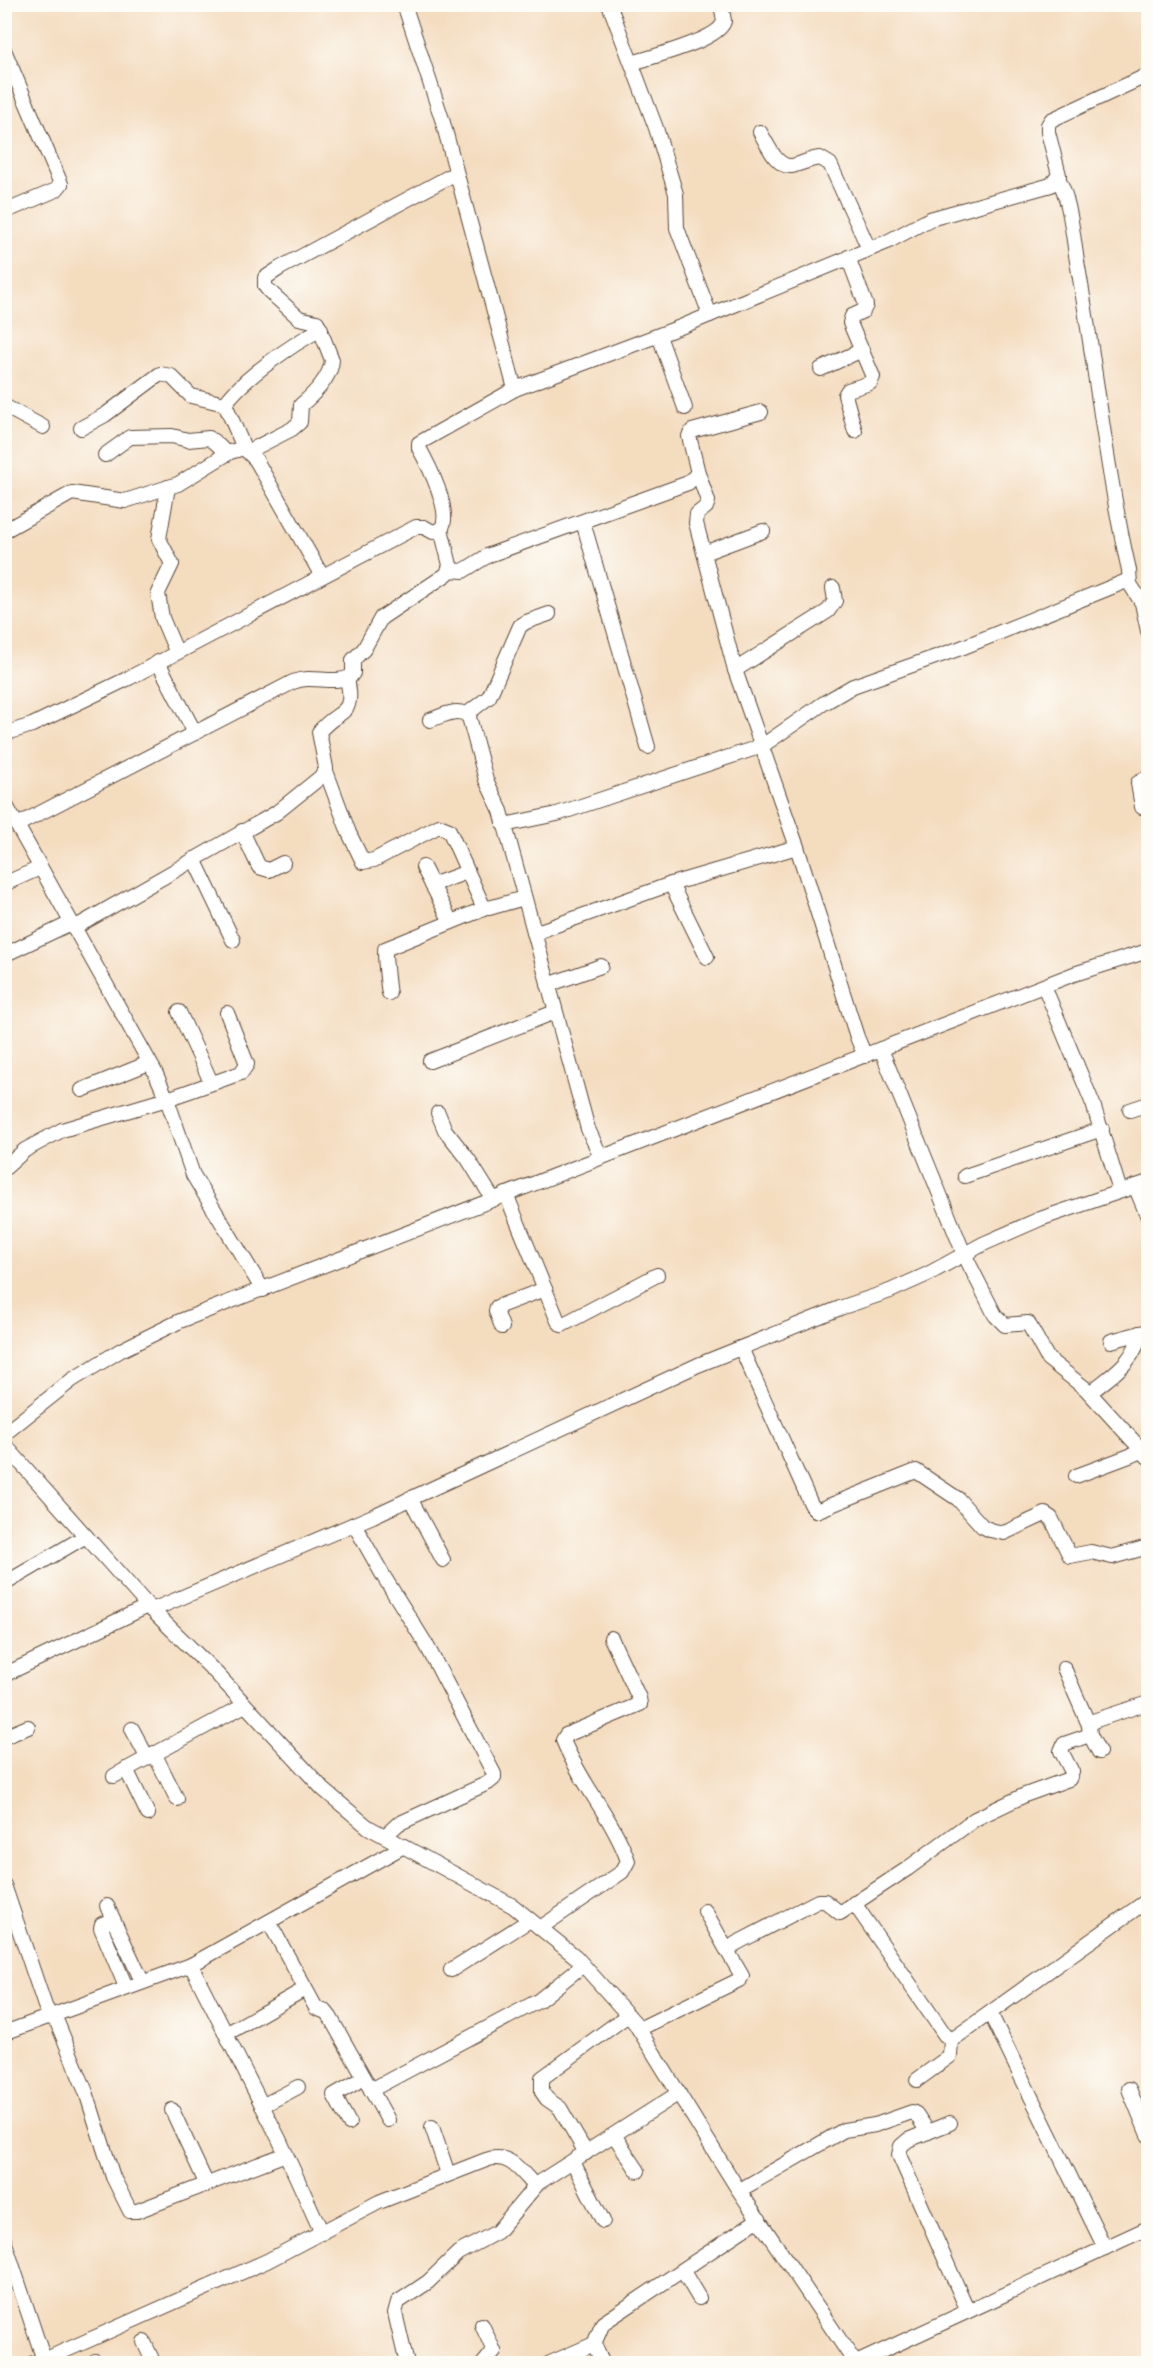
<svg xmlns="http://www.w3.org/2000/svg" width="1153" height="2368" viewBox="0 0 1153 2368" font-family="'Playpen Sans',sans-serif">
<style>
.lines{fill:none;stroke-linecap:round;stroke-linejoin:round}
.minor-casing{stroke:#574536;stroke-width:16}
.minor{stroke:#fff;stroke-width:14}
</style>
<rect width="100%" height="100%" fill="#fdfcf7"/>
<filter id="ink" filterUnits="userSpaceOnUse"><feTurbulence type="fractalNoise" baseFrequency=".0167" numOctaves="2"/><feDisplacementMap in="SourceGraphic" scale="12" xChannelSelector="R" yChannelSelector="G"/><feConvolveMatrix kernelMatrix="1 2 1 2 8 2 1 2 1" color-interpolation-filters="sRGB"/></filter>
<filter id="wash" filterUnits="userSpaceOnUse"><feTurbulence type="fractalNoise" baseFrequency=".008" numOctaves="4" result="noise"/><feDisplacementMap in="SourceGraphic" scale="24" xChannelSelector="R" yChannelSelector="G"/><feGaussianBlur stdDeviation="1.35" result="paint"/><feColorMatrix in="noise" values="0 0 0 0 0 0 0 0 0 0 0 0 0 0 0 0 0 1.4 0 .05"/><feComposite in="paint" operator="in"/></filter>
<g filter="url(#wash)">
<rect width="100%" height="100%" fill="#f4dcbf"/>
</g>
<g filter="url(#ink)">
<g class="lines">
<defs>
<g id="minor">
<path d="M404 4 442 119 515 389"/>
<path d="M609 4 656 128 676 194 677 228 710 315"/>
<path d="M4 50 61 184 56 190 4 212"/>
<path d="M632 63C651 57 720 40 724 21L721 4"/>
<path d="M760 132C767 143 776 168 792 166 801 164 810 159 820 158L830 164 869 249"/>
<path d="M1058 178C1071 201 1073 240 1078 267 1096 368 1106 470 1129 570L1130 584 1142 603 1148 631"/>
<path d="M848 257 866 305 863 311 852 316 850 323 873 377 870 383 848 390 845 395 855 431"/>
<path d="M659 336 685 408"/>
<path d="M821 369 862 350"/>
<path d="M4 406 43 427"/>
<path d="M81 428 105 415 160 374 171 376 191 396 225 404"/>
<path d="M244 448 225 404C243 378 293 344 321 329"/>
<path d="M249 451 292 429 300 422 301 405C313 395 331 377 332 360L317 322 299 318 269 291 265 286V278L280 268 456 173"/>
<path d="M105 455 130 437 172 436 188 440 209 438 216 443 227 454"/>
<path d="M698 473 708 501 706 507 697 514 696 523 735 670 797 847 857 1037 865 1056"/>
<path d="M168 487 159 539 172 564 158 593 162 618 176 651"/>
<path d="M583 522 648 747"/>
<path d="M4 531 72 493 125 501 178 484 230 452 244 448 256 460 322 576"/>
<path d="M704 553 763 531"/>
<path d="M449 570 463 571 489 555 688 483 698 473 689 436 692 431 761 412"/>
<path d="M158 662 195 733"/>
<path d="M735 670 828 611 835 601 833 588"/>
<path d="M467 714 489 697 520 626 526 622 549 614"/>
<path d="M430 720C442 716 459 706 469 717L486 780 501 811 588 1129 601 1157"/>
<path d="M4 734 32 725 129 678 416 527H424L433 532 441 529C453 513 428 464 419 448V443L515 389 683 326 887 242 930 219 1051 185 1059 175 1048 132V125L1051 120 1148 75"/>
<path d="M326 771 349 833 363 862 374 860 439 826 449 830 483 906 489 908 524 898"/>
<path d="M4 802 155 1072 167 1099 193 1175 263 1290"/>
<path d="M1142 807 1138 783 1148 777"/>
<path d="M17 825 293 682C312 674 331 685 350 677L353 673V660L364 649 381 618 447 574 450 565 441 529"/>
<path d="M504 825 557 814 762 746 824 703 853 686 961 648 1129 580"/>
<path d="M242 831 259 867 269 870 283 863"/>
<path d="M194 859 233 940"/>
<path d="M423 867 451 922"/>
<path d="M4 884 40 868"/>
<path d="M671 884 707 957"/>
<path d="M432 885 467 872"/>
<path d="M74 928 276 813 322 776 326 768 319 732C338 708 356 718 347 679"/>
<path d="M534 933 671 884 797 847"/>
<path d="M4 955 71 923"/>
<path d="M548 985 601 966"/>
<path d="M1044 986 1093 1104 1120 1191"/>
<path d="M389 993C388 990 384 951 385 949L486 908"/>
<path d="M179 1012 211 1082"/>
<path d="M881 1049 964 1254 995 1315 1005 1325 1028 1323 1048 1359 1086 1389 1148 1457"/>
<path d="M430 1061 555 1012"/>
<path d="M82 1090 149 1063"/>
<path d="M1130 1110 1148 1104"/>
<path d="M438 1113 445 1130 468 1159 493 1199"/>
<path d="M4 1169 25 1150 62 1130 167 1099 241 1073 247 1064 227 1013"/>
<path d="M965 1176 1102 1129"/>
<path d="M1135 1186 1148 1217"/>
<path d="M506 1194 558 1321 562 1325 657 1275"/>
<path d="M502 1327 496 1311 497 1307 545 1289"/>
<path d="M1111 1341 1148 1331"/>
<path d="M741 1348 811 1504 816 1511 916 1471 958 1499 982 1526 990 1530 1004 1533 1045 1514 1051 1518 1070 1556 1091 1552 1112 1557 1148 1547"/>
<path d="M1090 1393C1110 1376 1137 1361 1139 1333"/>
<path d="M4 1434 72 1380 121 1350 180 1321 1074 974 1148 951"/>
<path d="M4 1444 148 1606 216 1673 323 1789 368 1827 513 1906 576 1957 635 2023 736 2186 856 2364"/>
<path d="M1076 1476 1143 1451"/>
<path d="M410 1498 443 1560"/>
<path d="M354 1524 384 1577 427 1646 494 1774V1778L488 1783 398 1824 385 1836"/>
<path d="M4 1584 86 1536"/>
<path d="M152 1610 373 1516 698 1365 840 1308 890 1291 928 1274 983 1244 1040 1219 1148 1182"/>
<path d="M1064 1668 1089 1725"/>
<path d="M4 1675 148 1606"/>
<path d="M132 1729 147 1757"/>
<path d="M1090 1735 1089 1725 1093 1721 1148 1703"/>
<path d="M4 1737 28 1727"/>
<path d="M154 1753 177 1799"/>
<path d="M126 1769 148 1814"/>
<path d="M114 1776 245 1705"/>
<path d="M4 1885 45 2006 51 2017 57 2022 86 2092 113 2177 130 2211H137L286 2154"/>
<path d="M854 1903 945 2035 951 2039 956 2037 1148 1900"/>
<path d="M107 1906 142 1981"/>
<path d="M705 1911 728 1952"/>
<path d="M113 1920 102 1924 101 1928 126 1987"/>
<path d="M269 1922 316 2008 326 2012 330 2017 388 2120"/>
<path d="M540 1928 622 1872 628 1861C613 1818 580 1783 563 1740L566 1735 640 1704 639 1698 611 1638"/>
<path d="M191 1965 279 2139 322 2233"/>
<path d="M451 1970 530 1920"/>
<path d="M990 2013 1105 2248"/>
<path d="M639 2029 739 1980 742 1976 728 1952 735 1944 818 1901H825L840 1913 907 1869 975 1819 1025 1795 1069 1779 1072 1772 1061 1751 1064 1744 1090 1735 1099 1752"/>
<path d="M4 2033 191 1965 404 1846"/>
<path d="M226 2034 305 1989"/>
<path d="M917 2080 950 2056 951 2039"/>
<path d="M1129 2089 1148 2135"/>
<path d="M371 2090 538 2001 583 1965"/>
<path d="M262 2106 298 2087"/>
<path d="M172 2110 207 2185"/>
<path d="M349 2123 334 2095 364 2078"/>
<path d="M950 2123 908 2140 901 2146 899 2155 968 2311"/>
<path d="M432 2127 448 2174"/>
<path d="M614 2135 638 2171"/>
<path d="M586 2153 560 2108 547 2099 542 2092V2078L628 2015"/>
<path d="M573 2162 603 2221"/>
<path d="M740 2190 844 2130 875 2125 912 2112 916 2114 928 2132"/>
<path d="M4 2240 44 2360"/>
<path d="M683 2271 699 2298"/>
<path d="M482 2325 494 2351 483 2364"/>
<path d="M144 2342 154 2364"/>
<path d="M594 2344 603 2364"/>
<path d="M95 2361 96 2364"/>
<path d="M856 2363 1148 2228"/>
<path d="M31 2364 44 2360 267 2261 379 2202 486 2160C509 2152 520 2170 535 2186"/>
<path d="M407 2364 395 2313 398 2302 428 2282 458 2253 497 2232 538 2183 679 2093"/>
<path d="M548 2364 594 2344 603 2323 759 2219"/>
</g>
</defs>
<!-- minor casing -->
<use href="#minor" class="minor-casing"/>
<!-- minor -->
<use href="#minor" class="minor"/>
</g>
</g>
<!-- margin -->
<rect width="1153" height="2368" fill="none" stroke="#fdfcf7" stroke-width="24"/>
</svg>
